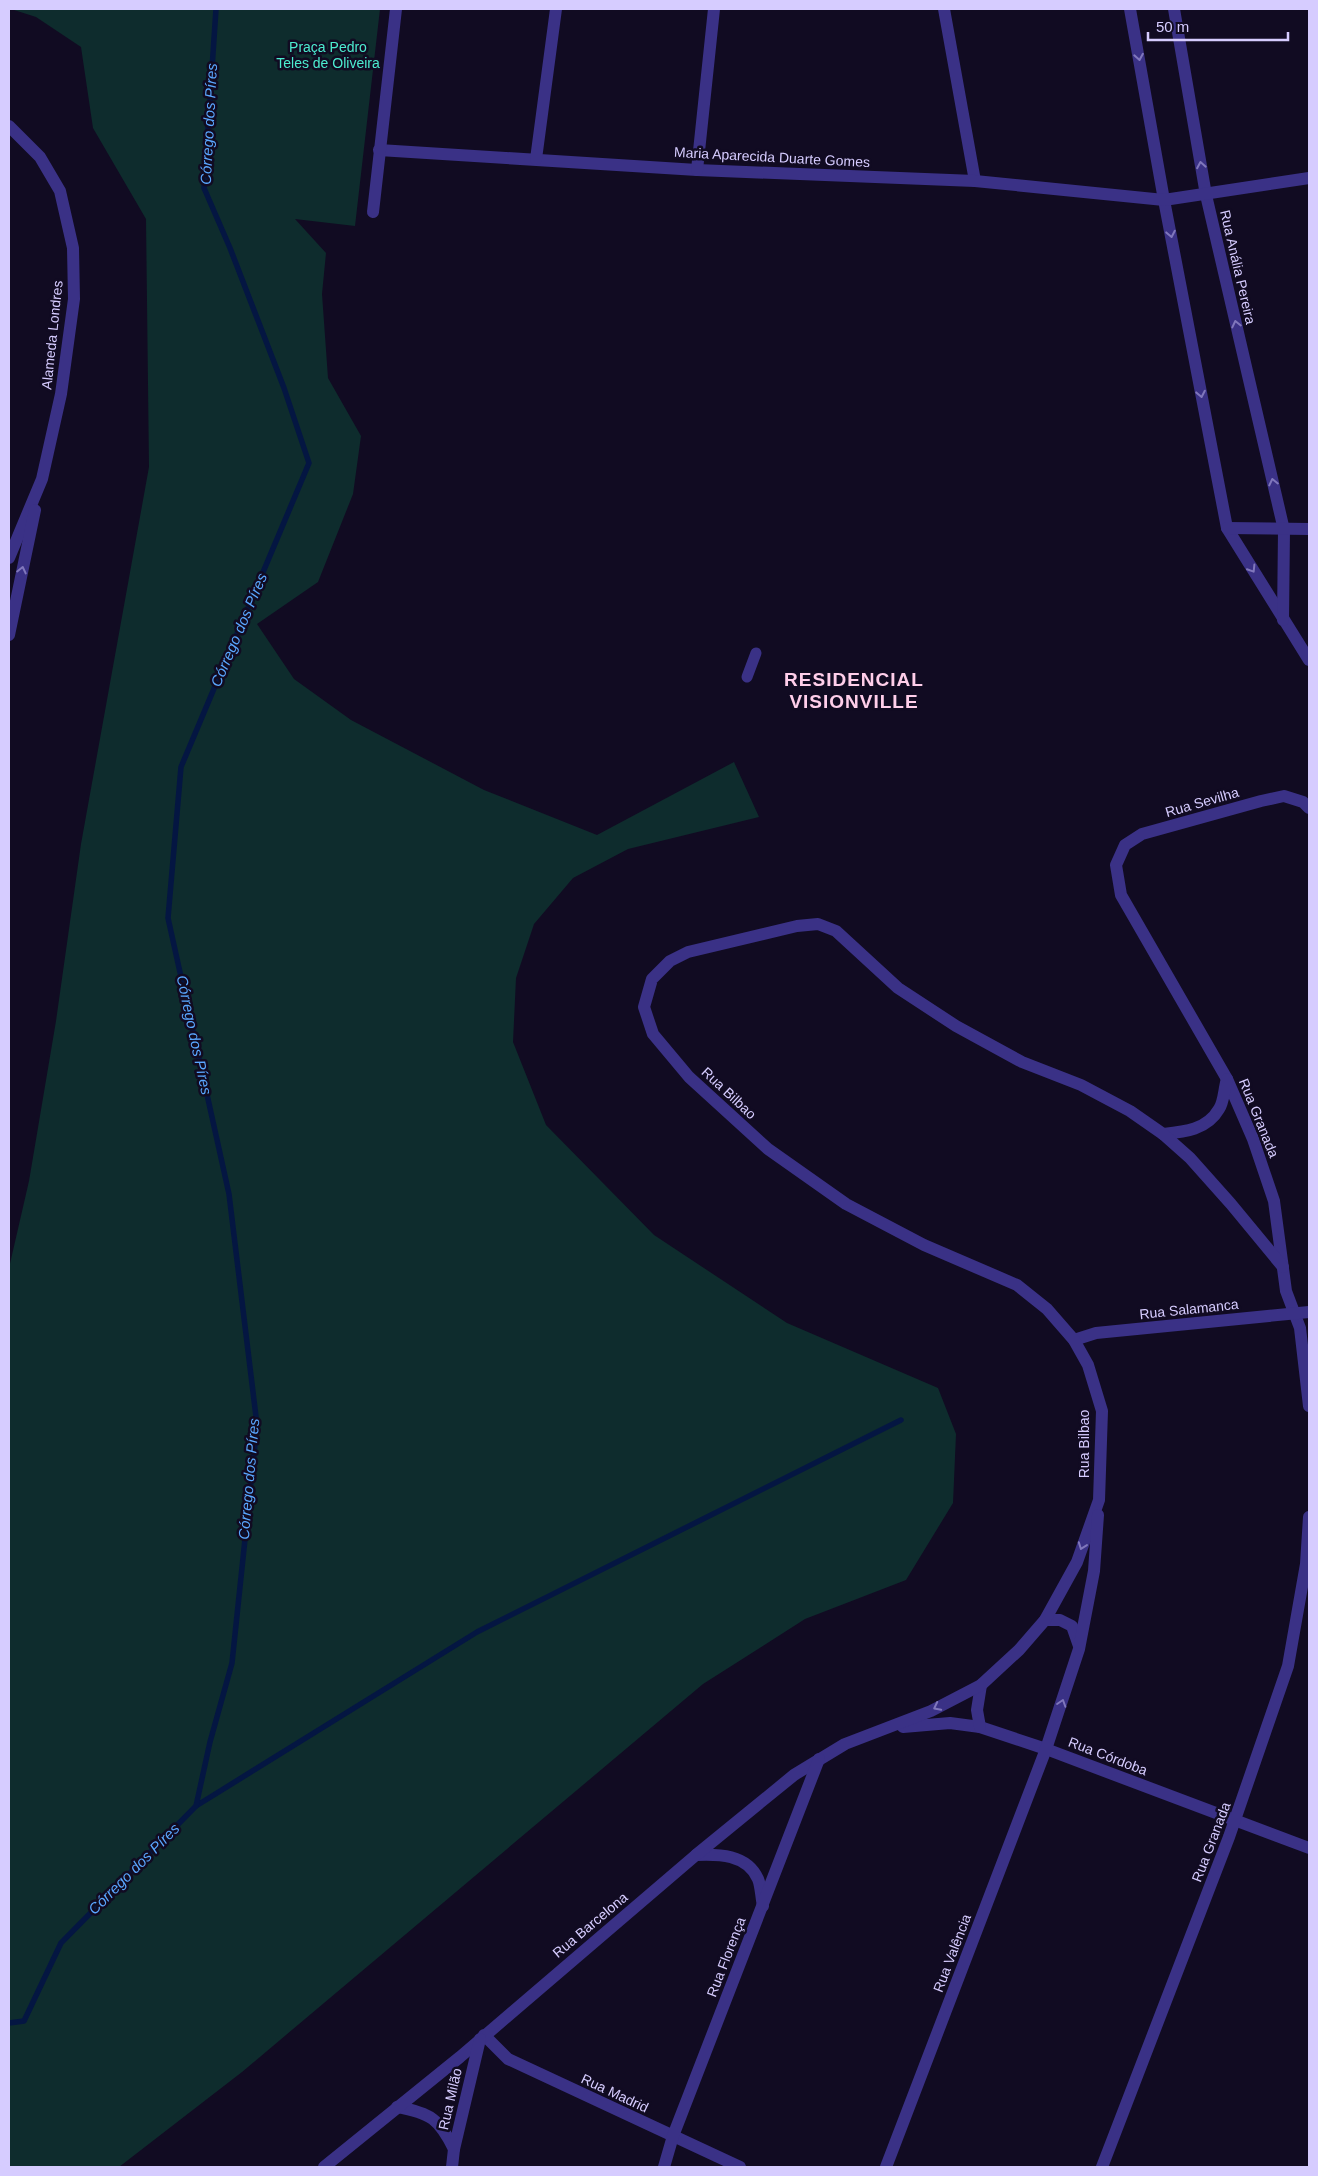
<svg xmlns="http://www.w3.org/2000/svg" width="1318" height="2176" viewBox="0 0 1318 2176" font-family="Arial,sans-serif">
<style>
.green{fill:#0e2c2d}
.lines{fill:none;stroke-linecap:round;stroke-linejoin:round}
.stream{stroke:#041642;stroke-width:5.5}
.service{stroke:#3a3186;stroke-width:11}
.minor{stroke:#3a3186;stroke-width:12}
.oneway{stroke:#8077bc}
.labels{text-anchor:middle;stroke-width:5;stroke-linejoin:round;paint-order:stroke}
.park-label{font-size:14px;fill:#4cebcf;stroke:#110b22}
.street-label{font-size:14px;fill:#d6ccff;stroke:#110b22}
.water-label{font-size:15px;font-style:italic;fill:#5aa7ff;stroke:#110b22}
.district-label{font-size:19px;font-weight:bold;letter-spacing:1px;fill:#ffceea;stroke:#110b22}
</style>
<rect width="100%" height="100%" fill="#110b22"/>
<!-- green -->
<path class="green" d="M11 9H380L355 226 295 219 326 253 322 294 328 378 361 436 353 494 318 582 257 624 294 679 351 720 484 790 597 835 734 762 759 817 628 849 573 878 534 924 516 978 513 1042 546 1125 654 1235 787 1323 938 1388 956 1434 953 1503 906 1580 805 1619 703 1684 242 2072 119 2167H9V1268L29 1181 56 1021 81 844 149 467 146 219 93 128 81 47 36 17Z"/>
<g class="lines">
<!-- stream -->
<g class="stream">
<path d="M196 1806 477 1632 901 1420"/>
<path d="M9 2023 24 2021 61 1943 196 1806 210 1742 232 1663 257 1425 229 1194 168 918 181 767 309 463 284 388 230 248 204 188 216 9"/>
</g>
<!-- service -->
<path class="service" d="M747 677 756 653"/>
<!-- minor -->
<g class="minor">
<path d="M944 9 975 181"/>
<path d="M1130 9 1164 200 1227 528 1309 660"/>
<path d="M1174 9 1206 195 1284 530 1283 620"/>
<path d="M9 126 40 157 60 191 73 248 74 299 61 394 42 479 9 558"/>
<path d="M379 150 697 170 975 181 1164 200 1309 178"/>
<path d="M536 159 556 9"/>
<path d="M697 170 714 9"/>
<path d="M373 212 396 9"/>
<path d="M1227 528 1309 529"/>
<path d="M9 635 35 510"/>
<path d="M1309 808 1303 802 1284 796 1261 801 1142 834 1125 845 1116 865 1121 895 1227 1079 1253 1139 1274 1201 1286 1291 1300 1328 1309 1406"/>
<path d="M1163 1134C1184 1132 1207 1130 1219 1109 1224 1102 1224 1088 1227 1079"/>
<path d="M1074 1340 1096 1333 1309 1312"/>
<path d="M1045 1620H1060L1072 1626 1079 1646"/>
<path d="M903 1727 950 1723 980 1727 1046 1749 1309 1848"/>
<path d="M980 1727 977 1710 981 1685"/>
<path d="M696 1855C718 1854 747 1854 758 1879 761 1886 761 1897 763 1906"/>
<path d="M484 2035 508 2059 740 2167"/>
<path d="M397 2107C431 2113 439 2119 454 2149"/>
<path d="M324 2167 460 2057 696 1855 794 1775 845 1744 931 1711 981 1685 1019 1650 1045 1620 1077 1562 1099 1500 1102 1411 1088 1365 1074 1340 1047 1309 1017 1285 924 1245 846 1204 768 1149 689 1077 653 1034 644 1007 652 979 670 961 688 952 797 926 818 924 836 931 898 988 956 1026 1022 1062 1081 1085 1130 1111 1163 1134 1190 1158 1231 1204 1283 1267"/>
<path d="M452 2167 454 2149 480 2039"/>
<path d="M664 2167 673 2136 819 1759"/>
<path d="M886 2167 1046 1749 1079 1649 1094 1571 1098 1515"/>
<path d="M1102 2167 1229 1837 1288 1666 1306 1564 1309 1517"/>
</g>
</g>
<!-- one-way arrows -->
<defs><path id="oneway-chevron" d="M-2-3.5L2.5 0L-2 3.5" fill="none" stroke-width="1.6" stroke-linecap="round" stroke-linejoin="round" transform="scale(1.25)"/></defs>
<g class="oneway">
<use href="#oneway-chevron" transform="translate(1139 57) rotate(80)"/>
<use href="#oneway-chevron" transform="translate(1201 165) rotate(-100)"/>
<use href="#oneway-chevron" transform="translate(1171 234) rotate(79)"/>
<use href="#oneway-chevron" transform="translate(1236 324) rotate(-103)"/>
<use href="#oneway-chevron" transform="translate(1201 394) rotate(79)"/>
<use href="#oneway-chevron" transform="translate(1273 482) rotate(-103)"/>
<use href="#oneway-chevron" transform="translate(1252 569) rotate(58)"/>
<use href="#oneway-chevron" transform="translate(22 570) rotate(-77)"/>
<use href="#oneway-chevron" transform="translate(1082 1546) rotate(110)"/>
<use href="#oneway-chevron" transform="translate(1062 1703) rotate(-72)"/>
<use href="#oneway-chevron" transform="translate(937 1707) rotate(153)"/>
</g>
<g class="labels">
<!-- park labels -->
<g class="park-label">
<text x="328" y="52">Praça Pedro<tspan x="328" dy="16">Teles de Oliveira</tspan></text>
</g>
<!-- street labels -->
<g class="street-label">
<text transform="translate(772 157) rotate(3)" y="5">Maria Aparecida Duarte Gomes</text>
<text transform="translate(1238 267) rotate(77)" y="5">Rua Anália Pereira</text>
<text transform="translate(52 335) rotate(-84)" y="5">Alameda Londres</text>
<text transform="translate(1202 802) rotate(-16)" y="5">Rua Sevilha</text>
<text transform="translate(729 1093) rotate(43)" y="5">Rua Bilbao</text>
<text transform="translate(1259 1118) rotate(68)" y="5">Rua Granada</text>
<text transform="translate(1189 1309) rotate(-6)" y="5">Rua Salamanca</text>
<text transform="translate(1084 1444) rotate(-90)" y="5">Rua Bilbao</text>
<text transform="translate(1108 1756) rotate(21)" y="5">Rua Córdoba</text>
<text transform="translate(1211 1842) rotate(-69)" y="5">Rua Granada</text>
<text transform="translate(590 1925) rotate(-40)" y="5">Rua Barcelona</text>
<text transform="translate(952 1953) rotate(-69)" y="5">Rua Valência</text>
<text transform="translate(726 1957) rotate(-69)" y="5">Rua Florença</text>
<text transform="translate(615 2093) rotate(25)" y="5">Rua Madrid</text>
<text transform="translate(450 2099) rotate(-77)" y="5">Rua Milão</text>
</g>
<!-- water labels -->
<g class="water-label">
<text transform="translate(209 124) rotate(-87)" y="5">Córrego dos Píres</text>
<text transform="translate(239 630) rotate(-67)" y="5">Córrego dos Píres</text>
<text transform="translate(194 1035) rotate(78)" y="5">Córrego dos Píres</text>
<text transform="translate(249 1479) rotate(-85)" y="5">Córrego dos Píres</text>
<text transform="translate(134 1869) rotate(-45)" y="5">Córrego dos Píres</text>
</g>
<!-- district labels -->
<g class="district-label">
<text x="854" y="686">RESIDENCIAL<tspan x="854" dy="22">VISIONVILLE</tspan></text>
</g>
</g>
<!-- border -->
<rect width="1318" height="2176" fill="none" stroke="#d6ccff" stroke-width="20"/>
<!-- scale -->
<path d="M1148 32v8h140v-8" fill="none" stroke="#d6ccff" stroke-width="2.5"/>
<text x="1156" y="32" font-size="15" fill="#d6ccff" stroke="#110b22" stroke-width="4" paint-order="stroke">50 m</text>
</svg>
